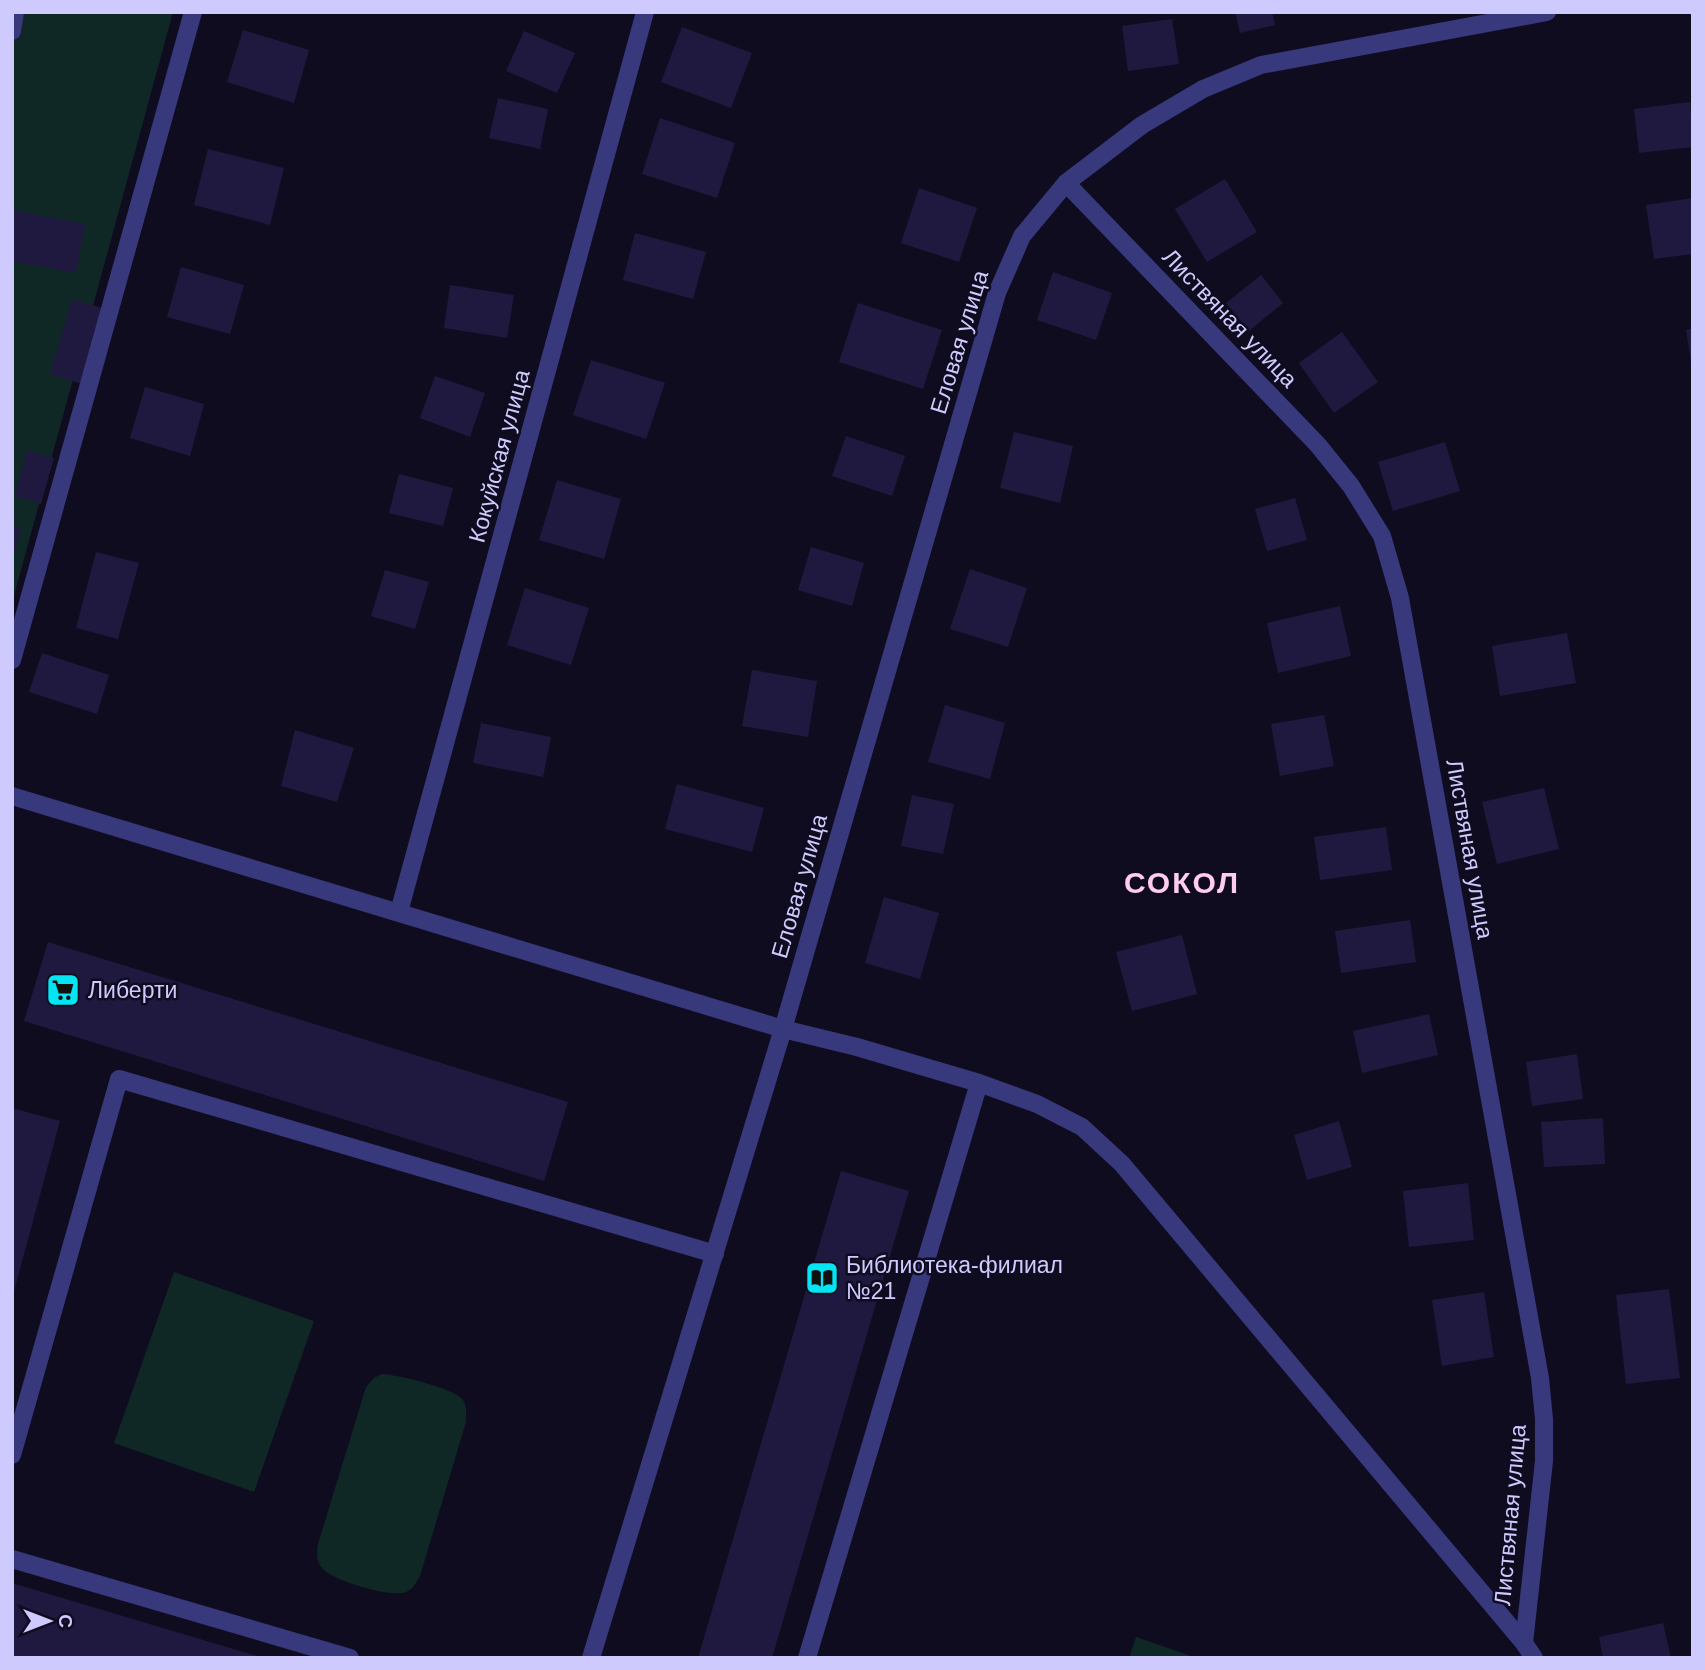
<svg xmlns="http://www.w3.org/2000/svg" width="1705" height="1670" viewBox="0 0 1705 1670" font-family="Helvetica,sans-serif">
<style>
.green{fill:#0f2826}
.building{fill:#1f193f}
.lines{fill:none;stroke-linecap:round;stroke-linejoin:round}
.minor{stroke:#38387d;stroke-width:18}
.labels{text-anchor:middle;stroke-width:5;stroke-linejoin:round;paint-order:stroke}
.street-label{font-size:23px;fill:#cecafe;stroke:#0f0c1f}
.poi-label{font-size:23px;fill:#cecafe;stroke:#0f0c1f;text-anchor:start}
.district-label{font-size:30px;font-weight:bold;letter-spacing:2px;fill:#feccee;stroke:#0f0c1f}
</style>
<rect width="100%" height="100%" fill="#0f0c1f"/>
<!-- green -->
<g class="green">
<path d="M12 12H173L12 603Z"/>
<path d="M174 1272 314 1321 254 1492 114 1443Z"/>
<path d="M382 1374C398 1375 454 1388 463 1400 467 1406 466 1415 466 1422L420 1576C416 1583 413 1589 406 1592 391 1598 334 1581 323 1569 316 1562 317 1553 318 1544L366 1387 374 1378Z"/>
<path d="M1136 1637 1197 1658H1129Z"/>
</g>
<!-- building -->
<g class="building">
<path d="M1235 12H1272L1275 25 1240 33Z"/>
<path d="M1172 19 1179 64 1128 71 1122 26Z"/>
<path d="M682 27 752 53 731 108 661 82Z"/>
<path d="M243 30 309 50 294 103 227 82Z"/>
<path d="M524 31 575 53 557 93 506 71Z"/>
<path d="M498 98 548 109 540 149 489 138Z"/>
<path d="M1690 102 1693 147 1639 153 1634 109Z"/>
<path d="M660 118 735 143 717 198 642 174Z"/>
<path d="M208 149 284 168 270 225 194 205Z"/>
<path d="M1225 179 1257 232 1207 262 1175 209Z"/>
<path d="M919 188 977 208 959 262 901 243Z"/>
<path d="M1693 198V254L1654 259 1646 205Z"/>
<path d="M12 210 85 224 76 273 12 261Z"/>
<path d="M635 233 706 252 693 299 623 280Z"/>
<path d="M181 267 244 285 230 334 167 317Z"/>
<path d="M1053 272 1112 293 1096 340 1037 320Z"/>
<path d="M1261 275 1283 303 1249 331 1226 303Z"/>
<path d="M450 285 514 295 507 338 444 328Z"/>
<path d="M72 299 105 309 82 384 50 374Z"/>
<path d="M858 303 942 330 923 389 839 362Z"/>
<path d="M1693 328V362H1691L1686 330Z"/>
<path d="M1342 332 1378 382 1334 413 1299 363Z"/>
<path d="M591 360 665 383 646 439 573 415Z"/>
<path d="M435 376 485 393 470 437 420 418Z"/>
<path d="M145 387 204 404 190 456 130 438Z"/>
<path d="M1014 432 1073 446 1060 503 1000 488Z"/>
<path d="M846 436 905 456 892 496 832 476Z"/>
<path d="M1445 442 1460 491 1393 511 1378 462Z"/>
<path d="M27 450 54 458 41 504 15 496Z"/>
<path d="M399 474 453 488 443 526 389 513Z"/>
<path d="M557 480 621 499 604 559 539 540Z"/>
<path d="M1295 498 1307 540 1267 551 1255 509Z"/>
<path d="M12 525 21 528 13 556H12Z"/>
<path d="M811 547 864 563 852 606 798 590Z"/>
<path d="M96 552 139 563 118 639 76 628Z"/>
<path d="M970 569 1027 588 1008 647 950 629Z"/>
<path d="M385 570 429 582 415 629 371 616Z"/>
<path d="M525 588 589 608 571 665 507 645Z"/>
<path d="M1340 606 1351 656 1278 673 1267 623Z"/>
<path d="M1567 633 1576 683 1500 696 1492 646Z"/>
<path d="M42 653 109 675 97 714 29 692Z"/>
<path d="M752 670 817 681 808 737 742 726Z"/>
<path d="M945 705 1005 723 990 779 928 762Z"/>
<path d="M1324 715 1334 766 1280 776 1271 724Z"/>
<path d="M481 723 551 737 543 777 473 763Z"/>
<path d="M295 730 354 748 337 802 281 786Z"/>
<path d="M677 784 764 808 752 852 665 829Z"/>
<path d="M1544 788 1559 849 1497 864 1482 802Z"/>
<path d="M912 795 954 804 943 854 901 846Z"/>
<path d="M1386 827 1392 870 1320 880 1314 837Z"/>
<path d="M884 897 939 913 920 979 865 963Z"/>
<path d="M1410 920 1416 962 1341 973 1335 931Z"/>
<path d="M1182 935 1197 994 1132 1011 1116 952Z"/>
<path d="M48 942 568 1102 544 1181 24 1021Z"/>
<path d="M1429 1014 1438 1055 1362 1073 1353 1031Z"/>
<path d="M1577 1054 1583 1099 1532 1106 1526 1062Z"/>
<path d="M12 1108 60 1121 13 1295H12Z"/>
<path d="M1603 1118 1605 1164 1544 1167 1541 1122Z"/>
<path d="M1339 1121 1352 1167 1307 1180 1294 1135Z"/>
<path d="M841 1171 909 1191 772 1658H698Z"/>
<path d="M1468 1183 1474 1240 1409 1247 1403 1191Z"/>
<path d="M1669 1289 1680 1378 1626 1384 1616 1295Z"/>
<path d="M1484 1292 1494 1357 1442 1366 1432 1300Z"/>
<path d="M12 1583 260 1657V1658H12Z"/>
<path d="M1663 1623 1671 1658H1603L1599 1637Z"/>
</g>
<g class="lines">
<!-- minor -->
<g class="minor">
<path d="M12 31 15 12"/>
<path d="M1066 183 1318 445 1351 486 1382 536 1400 598 1540 1378 1544 1419V1461L1524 1643"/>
<path d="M12 660 193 12"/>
<path d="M12 796 783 1029 857 1047 979 1083 1037 1104 1082 1127 1122 1164 1524 1643 1534 1658"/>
<path d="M399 912 645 12"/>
<path d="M12 1455 119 1079 715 1254"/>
<path d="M12 1559 350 1658"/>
<path d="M591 1658 783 1029 997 293 1022 236 1066 183 1142 125 1203 89 1261 65 1547 12"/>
<path d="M807 1658 979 1083"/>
</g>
</g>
<!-- icons -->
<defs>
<symbol id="supermarket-square" viewBox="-11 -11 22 22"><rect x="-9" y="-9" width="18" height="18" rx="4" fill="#03e5f2" stroke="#0f0c1f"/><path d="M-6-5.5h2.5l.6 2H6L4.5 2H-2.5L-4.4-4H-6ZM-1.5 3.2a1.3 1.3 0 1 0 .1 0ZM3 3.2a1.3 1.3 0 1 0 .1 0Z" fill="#111"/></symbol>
<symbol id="library-square" viewBox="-11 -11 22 22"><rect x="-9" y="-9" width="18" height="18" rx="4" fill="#03e5f2" stroke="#0f0c1f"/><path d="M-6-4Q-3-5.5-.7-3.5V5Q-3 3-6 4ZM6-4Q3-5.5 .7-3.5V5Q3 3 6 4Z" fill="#111"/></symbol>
</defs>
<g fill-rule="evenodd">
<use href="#supermarket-square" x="44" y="971" width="38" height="38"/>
<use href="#library-square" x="803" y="1259" width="38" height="38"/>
</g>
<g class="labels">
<!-- street labels -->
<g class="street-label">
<text transform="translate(1230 318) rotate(46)" y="8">Листвяная улица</text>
<text transform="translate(959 342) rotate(-73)" y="8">Еловая улица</text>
<text transform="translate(499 456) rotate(-75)" y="8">Кокуйская улица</text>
<text transform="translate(1470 849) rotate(80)" y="8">Листвяная улица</text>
<text transform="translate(799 886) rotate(-74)" y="8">Еловая улица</text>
<text transform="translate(1510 1515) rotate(-85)" y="8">Листвяная улица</text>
</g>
<!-- poi labels -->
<g class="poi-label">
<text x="88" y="998">Либерти</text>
<text x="846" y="1273">Библиотека-филиал<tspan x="846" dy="26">№21</tspan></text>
</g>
<!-- district labels -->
<g class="district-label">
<text x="1182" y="893">СОКОЛ</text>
</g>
</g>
<!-- border -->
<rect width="1705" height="1670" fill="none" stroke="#cecafe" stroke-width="28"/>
<!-- north arrow -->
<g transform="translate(49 1621) rotate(90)" stroke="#0f0c1f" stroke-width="5" paint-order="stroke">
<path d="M0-5L12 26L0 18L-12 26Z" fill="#cecafe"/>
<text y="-10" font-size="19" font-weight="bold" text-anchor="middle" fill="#cecafe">С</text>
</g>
</svg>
